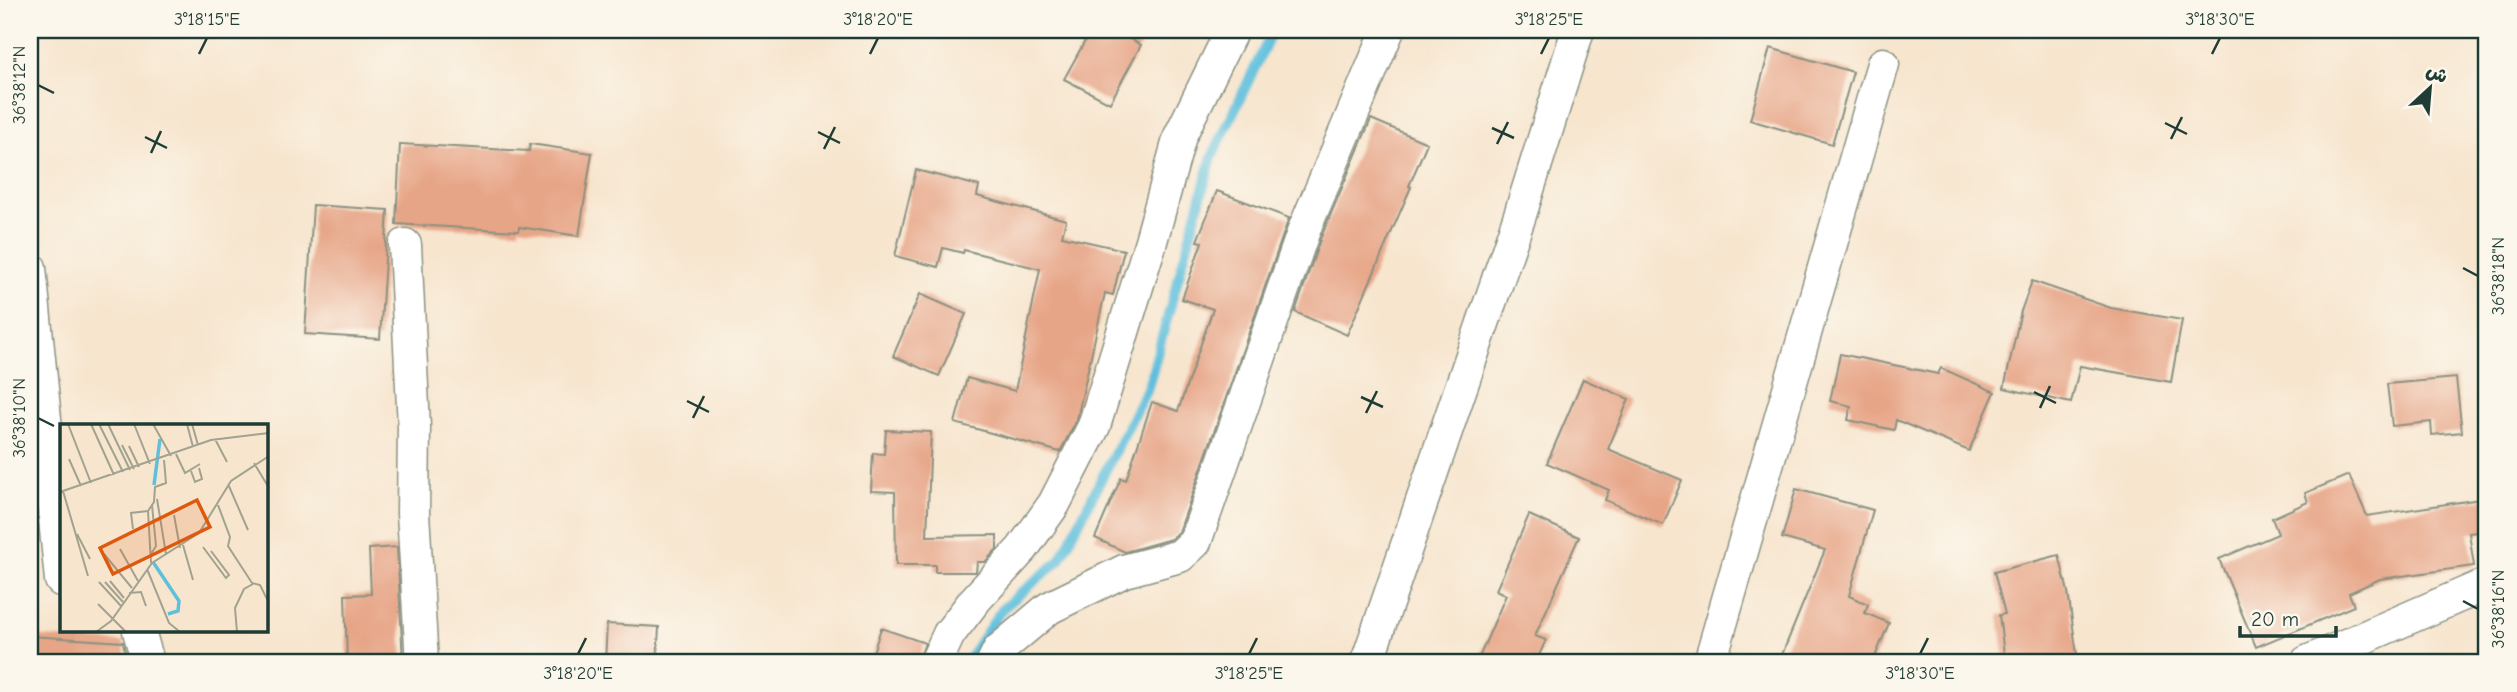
<svg xmlns="http://www.w3.org/2000/svg" width="2517" height="692" viewBox="0 0 2517 692" font-family="'Comic Neue','Playpen Sans Arabic',sans-serif">
<style>
.lines{fill:none;stroke-linecap:round;stroke-linejoin:round}
.stream{stroke:#5fc0dd;stroke-width:10}
.building{fill:#e7a587}
.street-casing{stroke:#8b9181;stroke-width:35}
.street{stroke:#fff;stroke-width:32}
.ticks{fill:none;stroke:#1f3d34;stroke-width:2.5}
.inset-river{fill:none;stroke:#5fc0dd;stroke-width:3.5}
.inset-road{fill:none;stroke:#a1a290;stroke-width:2}
.view{fill:#de580e;fill-opacity:0.15;stroke:#de580e;stroke-width:3.5}
.inset-edge{fill:none;stroke:#1f3d34;stroke-width:3.5}
.neatline{fill:none;stroke:#1f3d34;stroke-width:2.5}
.ticks-label{font-size:18px;text-anchor:middle;fill:#1f3d34}
</style>
<rect width="100%" height="100%" fill="#fbf7ec"/>
<filter id="ink" filterUnits="userSpaceOnUse"><feTurbulence type="fractalNoise" baseFrequency=".0143" numOctaves="2"/><feDisplacementMap in="SourceGraphic" scale="14" xChannelSelector="R" yChannelSelector="G"/><feConvolveMatrix kernelMatrix="1 2 1 2 8 2 1 2 1" color-interpolation-filters="sRGB"/></filter>
<filter id="wash" filterUnits="userSpaceOnUse"><feTurbulence type="fractalNoise" baseFrequency=".00686" numOctaves="4" result="noise"/><feDisplacementMap in="SourceGraphic" scale="28" xChannelSelector="R" yChannelSelector="G"/><feGaussianBlur stdDeviation="1.57" result="paint"/><feColorMatrix in="noise" values="0 0 0 0 0 0 0 0 0 0 0 0 0 0 0 0 0 1.4 0 .05"/><feComposite in="paint" operator="in"/></filter>
<g filter="url(#wash)">
<rect width="100%" height="100%" fill="#f7e5ce"/>
<g class="lines">
<!-- stream -->
<path class="stream" d="M967 662 1002 609 1060 560 1148 387 1212 157 1273 30"/>
</g>
<g id="blocks">
<!-- building -->
<g class="building">
<path d="M1091 30H1114L1141 45 1110 103 1064 79Z"/>
<path d="M1770 48 1853 72 1832 144 1750 120Z"/>
<path d="M1371 119 1427 143 1409 186 1411 187 1347 335 1295 312 1321 237Z"/>
<path d="M400 144 529 151 530 144 592 153 579 236 519 227V231L396 224Z"/>
<path d="M916 170 979 186 977 196 1066 220 1062 236 1124 250 1113 295 1105 293 1077 419 1060 452 955 423 967 378 1015 391 1040 269 964 250 963 253 943 248 938 267 895 256Z"/>
<path d="M1217 191 1289 218 1179 532 1171 539 1125 552 1095 538 1121 478 1126 480 1152 402 1178 411 1213 309 1182 299 1202 242 1197 241Z"/>
<path d="M313 205 388 210 380 339 305 334Z"/>
<path d="M2032 281 2111 308 2182 320 2171 382 2080 366 2071 403 2004 388 2021 311Z"/>
<path d="M920 294 966 314 939 376 893 356Z"/>
<path d="M1840 354 1938 374 1941 368 1995 392 1969 451 1896 420 1894 430 1848 420 1851 406 1830 401Z"/>
<path d="M2456 378 2462 432 2432 435 2431 422 2392 426 2387 384Z"/>
<path d="M1583 379 1629 399 1608 449 1682 480 1663 525 1605 500 1609 490 1547 463Z"/>
<path d="M886 430 931 432 927 536 997 535V549L985 562H977L976 572H935V565H896L895 492 871 491 873 453 884 454Z"/>
<path d="M2349 475 2367 516 2487 498V531L2469 533 2474 566 2380 579 2349 593 2354 606 2256 647 2219 559 2278 534 2272 518 2308 502 2305 493Z"/>
<path d="M1796 489 1873 510 1849 596 1868 604 1865 613 1889 623 1873 662H1779L1825 550 1782 538Z"/>
<path d="M1529 515 1579 537 1535 636 1546 640 1536 662H1477L1506 595 1496 590Z"/>
<path d="M397 547 403 662H347L345 595 371 594 369 549Z"/>
<path d="M2059 555 2068 592 2078 662H2005L1999 615 2005 614 1994 572Z"/>
<path d="M607 624 659 627 657 662H605Z"/>
<path d="M881 628 925 643 918 662H870Z"/>
<path d="M30 636 123 642 127 662H30Z"/>
</g>
</g>
</g>
<g filter="url(#ink)">
<use href="#blocks" fill-opacity="0" stroke="#8b9181" stroke-width="2"/>
<g class="lines">
<defs>
<g id="street">
<path d="M405 245 414 427 413 513 422 662"/>
<path d="M30 268 61 580"/>
<path d="M139 631 148 662"/>
<path d="M936 662 949 634 975 600 1022 549 1054 504 1094 426 1151 241 1180 136 1232 30"/>
<path d="M993 662 999 650 1049 608 1124 571 1180 556 1195 542 1304 230 1388 30"/>
<path d="M1367 662 1520 215 1578 30"/>
<path d="M1710 662 1883 64"/>
<path d="M2307 662 2487 584"/>
</g>
</defs>
<!-- street casing -->
<use href="#street" class="street-casing"/>
<!-- street -->
<use href="#street" class="street"/>
</g>
</g>
<!-- ticks -->
<path class="ticks" d="M199 54 207 38M870 54 878 38M1541 54 1549 38M2212 54 2220 38M38 85 54 93M2165 123 2187 134M1492 128 1514 138M818 132 840 143M145 137 167 148M2171 139 2182 117M1497 144 1508 122M824 149 835 127M151 153 161 131M2463 268 2478 276M2034 392 2056 403M1361 397 1383 407M687 401 709 412M2040 408 2050 386M1366 413 1377 391M38 418 54 426M693 418 704 396M2463 601 2478 609M578 654 586 638M1249 654 1257 638M1920 654 1928 638"/>
<!-- overview -->
<g transform="translate(60 424)">
<rect width="208" height="208" fill="#f7e5ce"/>
<path class="inset-river" d="M94 61 100 15M93 138 119 177 118 187 108 190"/>
<path class="inset-road" d="M8 0 31 59M31 0 54 51M39 0 63 48M48 0 70 46M74 0 90 40M93 0 111 32M127 0 133 23M132 0 138 21M155 15 167 38M62 21 74 45M69 22 79 43M116 30 125 49 140 40M9 35 21 62M194 39 209 64M131 47 135 58 142 55 139 44M168 60 188 106M3 67 28 152M0 68 151 16 209 9M97 75 106 130M158 81 170 113 168 122 192 159 200 161 209 179M114 91 120 124M73 105 71 89 88 87M17 110 30 135M123 121 133 156M143 123 166 154 169 151 151 127M60 125 78 157M44 130 72 164M91 130 96 122 92 81M91 139 88 87 94 78 95 63 106 59 104 36M87 145 109 199 120 208M50 157 64 174M39 158 61 182M45 158 63 178M69 169 81 168 86 182M38 180 66 208M36 208 51 197 92 139 139 109 171 57 209 32M177 208 175 184 184 165 193 160"/>
<path class="view" d="M137 76 150 103 53 150 40 124Z"/>
<rect width="208" height="208" class="inset-edge"/>
</g>
<!-- margin -->
<rect width="2517" height="692" fill="none" stroke="#fbf7ec" stroke-width="77"/>
<!-- north arrow -->
<g transform="translate(2430 88) rotate(26)" stroke="#fbf7ec" stroke-width="5" paint-order="stroke">
<path d="M0-5L12 26L0 18L-12 26Z" fill="#1f3d34"/>
<text y="-10" font-size="19" font-weight="bold" text-anchor="middle" fill="#1f3d34">ش</text>
</g>
<!-- scale -->
<path d="M2240 626v10h96v-10" fill="none" stroke="#1f3d34" stroke-width="3.5"/>
<text x="2251" y="626" font-size="21" fill="#1f3d34" stroke="#fbf7ec" stroke-width="5" paint-order="stroke">20 m</text>
<rect x="38" y="38" width="2440" height="616" class="neatline"/>
<g class="ticks-label">
<text x="207" y="25">3°18'15"E</text>
<text x="878" y="25">3°18'20"E</text>
<text x="1549" y="25">3°18'25"E</text>
<text x="2220" y="25">3°18'30"E</text>
<text transform="translate(19 85) rotate(-90)" y="6">36°38'12"N</text>
<text transform="translate(2498 276) rotate(-90)" y="6">36°38'18"N</text>
<text transform="translate(19 418) rotate(-90)" y="6">36°38'10"N</text>
<text transform="translate(2498 609) rotate(-90)" y="6">36°38'16"N</text>
<text x="578" y="679">3°18'20"E</text>
<text x="1249" y="679">3°18'25"E</text>
<text x="1920" y="679">3°18'30"E</text>
</g>
</svg>
